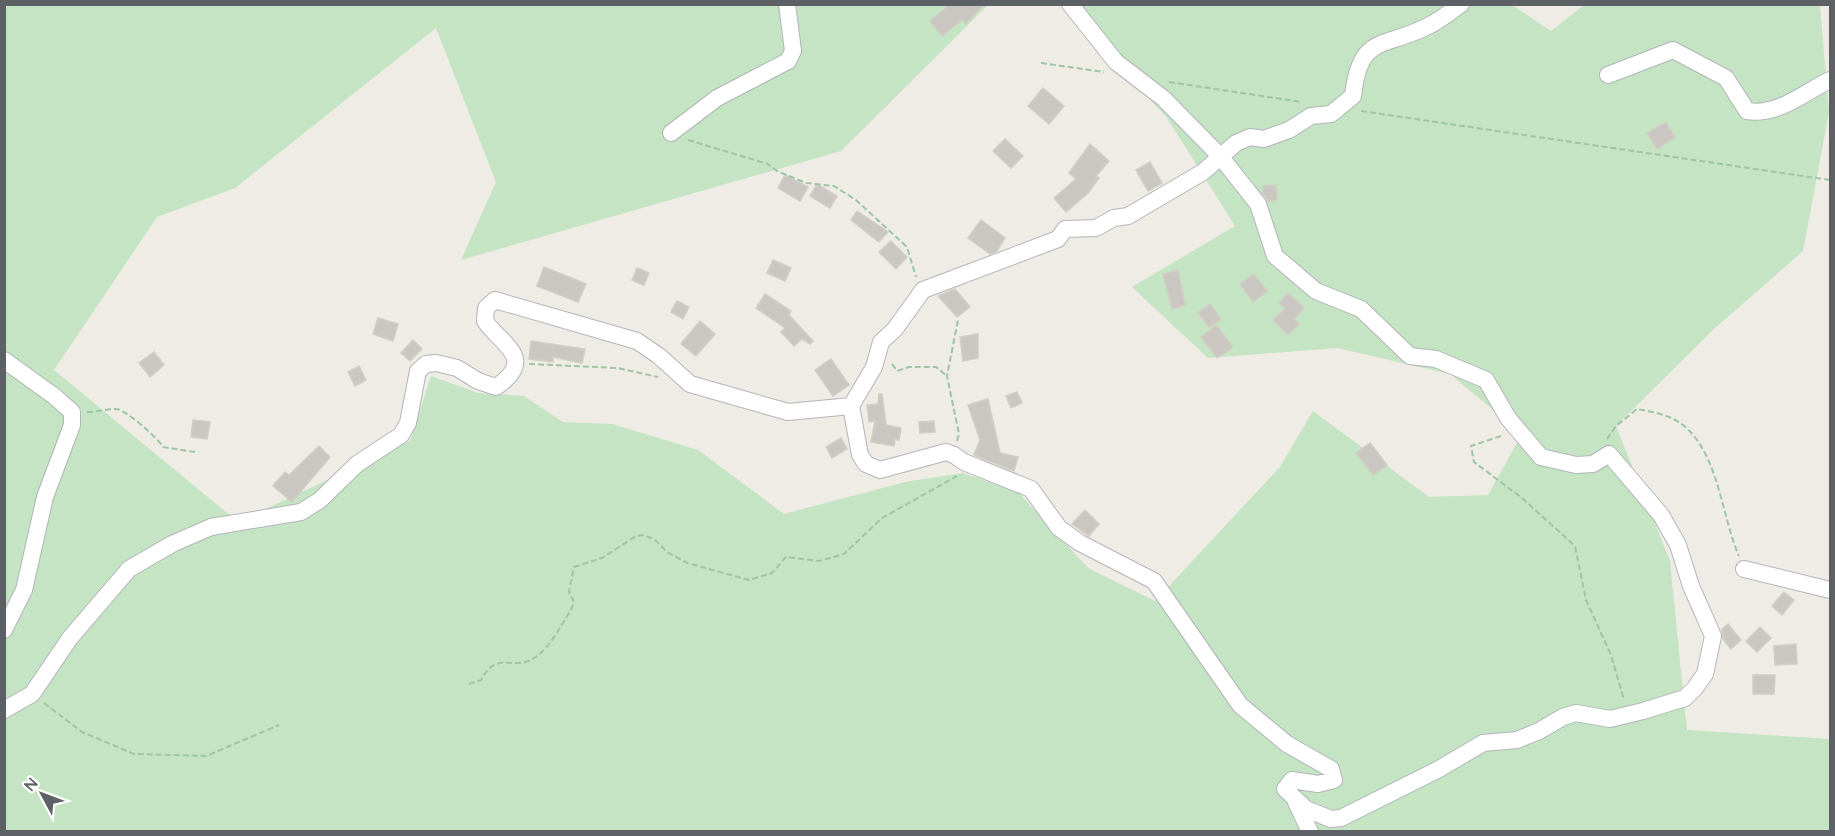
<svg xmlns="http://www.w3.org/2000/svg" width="1835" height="836" viewBox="0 0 1835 836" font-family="Quicksand,sans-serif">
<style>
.green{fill:#c4e4c3}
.building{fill:#cac7c2;stroke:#d3cdc3;stroke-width:1.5}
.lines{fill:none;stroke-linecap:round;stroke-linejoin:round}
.minor-casing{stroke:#b2b5b9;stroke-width:18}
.path{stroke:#9dc5a6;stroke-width:2;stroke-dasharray:6 3;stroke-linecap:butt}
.minor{stroke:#fff;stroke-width:16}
</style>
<rect width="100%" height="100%" fill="#eeece5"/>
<!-- green -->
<path class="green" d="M5 5H988L841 151 461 260 496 182 436 28 235 188 157 217 54 370 238 522 410 441 431 376 478 393 524 396 563 422 612 424 698 450 784 514 905 482 963 473 1018 492 1088 568 1155 601 1280 467 1313 411 1429 497 1488 495 1522 434 1450 374 1337 348 1208 358 1132 287 1235 226 1167 118 1064 5H1512L1551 31 1584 5H1820L1829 112 1803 251 1715 328 1616 426 1670 561 1687 730 1830 739V831L5 832Z"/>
<!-- building -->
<g class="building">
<path d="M950 4H984L966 24 962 20 942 36 930 21Z"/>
<path d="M1043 88 1064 106 1049 124 1028 106Z"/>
<path d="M1666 122 1675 137 1657 149 1647 133Z"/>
<path d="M1005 139 1023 156 1011 168 993 151Z"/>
<path d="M1090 144 1109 161 1096 176 1099 178 1088 193 1066 212 1054 198 1076 179 1069 173Z"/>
<path d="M1150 162 1162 183 1148 191 1136 170Z"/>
<path d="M785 175 808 187 800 201 778 188Z"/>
<path d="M817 184 837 196 830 208 810 196Z"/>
<path d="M1276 185 1277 200 1268 201 1263 193V186Z"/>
<path d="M857 211 888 232 879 242 851 220Z"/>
<path d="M981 220 1005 238 997 251 990 254 968 238Z"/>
<path d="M891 241 907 257 896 269 879 252Z"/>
<path d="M773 260 791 268 785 281 767 273Z"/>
<path d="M544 267 586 284 578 302 537 286Z"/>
<path d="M637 268 649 273 644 285 632 280Z"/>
<path d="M1178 270 1185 305 1172 309 1163 274Z"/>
<path d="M1254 274 1267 291 1253 302 1240 284Z"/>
<path d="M955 289 970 307 957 317 938 296Z"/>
<path d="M1288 293 1304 308 1294 319 1299 324 1288 335 1273 320 1285 308 1279 303Z"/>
<path d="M765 294 791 311 789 315 813 341 810 344 802 339 794 346 781 332 785 328 756 308Z"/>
<path d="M677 301 689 307 683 319 671 312Z"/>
<path d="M1210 304 1221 319 1209 327 1198 313Z"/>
<path d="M378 318 398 324 393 341 373 334Z"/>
<path d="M700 321 715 334 696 356 681 344Z"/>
<path d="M1216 325 1233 347 1217 358 1201 337Z"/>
<path d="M978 334V358L963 361 960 337Z"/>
<path d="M413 340 422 349 410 361 401 353Z"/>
<path d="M531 341 585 349 582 363 553 357V362L529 359Z"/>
<path d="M154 352 164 365 150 377 139 363Z"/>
<path d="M831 359 849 385 833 396 815 370Z"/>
<path d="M359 366 366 380 355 386 348 372Z"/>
<path d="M1017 392 1022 403 1011 408 1006 396Z"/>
<path d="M879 394H882L886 425 901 428 899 440 895 439 894 446 871 442 875 421 869 422 867 405 878 404Z"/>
<path d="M988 399 1000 453 1018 457 1014 471 974 455 980 440 968 405Z"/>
<path d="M193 420 210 422 207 439 191 437Z"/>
<path d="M934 421 935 432 920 433 919 422Z"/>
<path d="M841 438 847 449 832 458 826 447Z"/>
<path d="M1370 443 1387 465 1373 475 1356 453Z"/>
<path d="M319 446 330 457 292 502 273 486 285 472 289 475Z"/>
<path d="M1085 510 1099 524 1089 536 1072 524Z"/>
<path d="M1784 592 1794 600 1782 615 1772 606Z"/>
<path d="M1728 624 1741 640 1731 649 1723 639 1722 629Z"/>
<path d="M1760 627 1771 638 1757 652 1746 641Z"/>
<path d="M1796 644 1797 664 1775 665 1774 646Z"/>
<path d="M1753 675H1775L1774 694H1753Z"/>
</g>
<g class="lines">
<defs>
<g id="minor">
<path d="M1608 75 1673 50 1726 78 1747 111C1778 116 1803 93 1830 80"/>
<path d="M671 133 717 98 788 61 793 51 787 4"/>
<path d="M4 360 54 396 72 412V425L45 497 24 590 4 630"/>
<path d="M851 406 874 367 881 342 895 329 923 290 1058 239 1065 229 1096 228 1114 218 1128 216 1203 172 1236 143 1250 137 1264 139 1289 130 1311 116 1331 114 1353 96C1360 34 1382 49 1426 27 1438 22 1450 12 1461 4"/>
<path d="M1744 569 1830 590"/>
<path d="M4 710 32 694 70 638 129 569 172 544 211 527 301 512 320 500 357 464 401 435 408 423 418 371 426 364 436 363 457 368 478 381 496 387C538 358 501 345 485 321L486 308 495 300 637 341 659 356 690 384 788 412 851 406 860 455 866 464 880 470 946 452 954 455 964 462 1031 489 1059 528 1080 543 1154 581 1240 705 1287 744 1331 769 1334 780 1318 784 1292 780 1285 789 1306 809 1331 819 1341 818 1439 769 1483 743 1517 740 1539 731 1563 717 1576 713 1610 719 1643 711 1685 698 1695 688 1705 674 1713 636 1691 586 1678 545 1661 515 1609 454 1593 464 1576 465 1541 457 1508 418 1486 380 1436 359 1410 356 1361 309 1316 291 1275 256 1258 204 1220 156 1163 98 1116 62 1070 4"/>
<path d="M1296 802 1310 832"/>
</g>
</defs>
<!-- minor casing -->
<use href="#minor" class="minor-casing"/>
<!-- path -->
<g class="path">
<path d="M1041 63 1104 72"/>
<path d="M1169 82 1302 102"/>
<path d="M1361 111 1830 180"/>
<path d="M688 140 768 164 777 171 806 183 834 186 856 200 907 247 916 277"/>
<path d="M529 364 618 368 658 377"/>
<path d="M892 364 897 371 909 367H936L947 376"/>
<path d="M87 412C97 412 107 409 116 409 125 409 159 439 163 447L195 452"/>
<path d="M1501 436 1471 446 1474 462 1522 498 1575 546 1586 600 1611 655 1624 700"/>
<path d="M1607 439 1616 426 1637 409C1648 411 1659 413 1669 417 1718 437 1720 514 1739 556"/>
<path d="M957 441 959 434 947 376 958 320"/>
<path d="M469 684 481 680C498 648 514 674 537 656 551 646 561 625 571 610L574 602 569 592 574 567 602 558 636 536 643 535 654 539 667 552 687 563 749 580 772 573 786 557 819 561 844 554 882 518 957 476"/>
<path d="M44 703 82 732 134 754 206 756 279 725"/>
</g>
<!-- minor -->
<use href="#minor" class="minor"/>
</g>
<!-- border -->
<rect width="1835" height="836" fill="none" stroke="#5d6065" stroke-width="12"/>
<!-- north arrow -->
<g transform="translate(42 794) rotate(311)" stroke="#ffffff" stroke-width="4.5" paint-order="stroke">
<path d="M0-4.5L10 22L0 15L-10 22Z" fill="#5d6065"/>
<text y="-9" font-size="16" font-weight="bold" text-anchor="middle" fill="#5d6065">N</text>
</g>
</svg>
